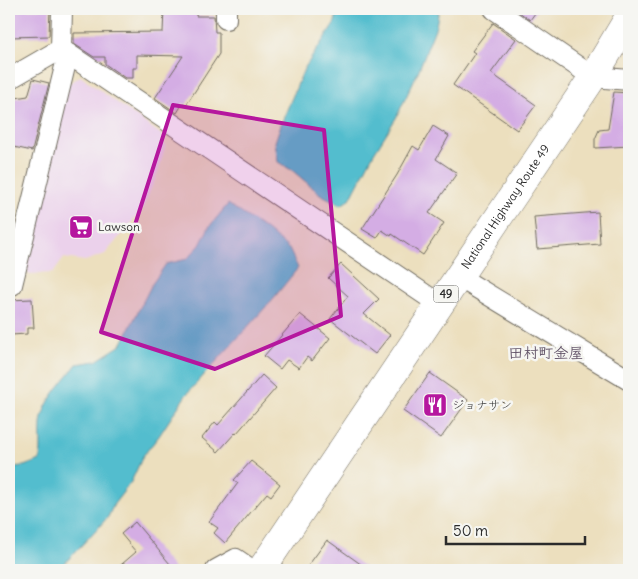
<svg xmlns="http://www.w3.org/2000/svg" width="638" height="579" viewBox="0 0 638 579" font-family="Delius,'Klee One',sans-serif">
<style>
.built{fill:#ebd1eb}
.water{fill:#52bdce;stroke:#3e747c}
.building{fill:#d4ade4}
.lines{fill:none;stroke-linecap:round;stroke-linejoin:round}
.minor-casing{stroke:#6f6a5e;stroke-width:22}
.highway-casing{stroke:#6f6a5e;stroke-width:29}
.minor{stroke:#fff;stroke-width:20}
.highway{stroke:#fff;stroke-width:28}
.marked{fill:#b5179e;fill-opacity:0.2;stroke:#b5179e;stroke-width:4;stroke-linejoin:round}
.labels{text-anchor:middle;stroke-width:5;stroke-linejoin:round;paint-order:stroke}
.shield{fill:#f6f6f2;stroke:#686867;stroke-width:1}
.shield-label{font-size:11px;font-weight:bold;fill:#2b2b2b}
.street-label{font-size:12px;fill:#2b2b2b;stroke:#f6f6f2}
.poi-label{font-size:12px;fill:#2b2b2b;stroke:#f6f6f2;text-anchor:start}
.quarter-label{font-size:15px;font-weight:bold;fill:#66586c;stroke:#f6f6f2}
</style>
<rect width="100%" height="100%" fill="#f6f6f2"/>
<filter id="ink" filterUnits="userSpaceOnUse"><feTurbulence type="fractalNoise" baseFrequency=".02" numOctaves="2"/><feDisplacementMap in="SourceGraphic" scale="10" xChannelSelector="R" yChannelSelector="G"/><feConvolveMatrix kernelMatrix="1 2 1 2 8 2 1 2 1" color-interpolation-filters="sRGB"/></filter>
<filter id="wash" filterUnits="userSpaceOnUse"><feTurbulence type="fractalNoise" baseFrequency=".0096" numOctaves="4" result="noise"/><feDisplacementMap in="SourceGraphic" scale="20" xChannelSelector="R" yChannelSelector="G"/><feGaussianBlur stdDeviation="1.12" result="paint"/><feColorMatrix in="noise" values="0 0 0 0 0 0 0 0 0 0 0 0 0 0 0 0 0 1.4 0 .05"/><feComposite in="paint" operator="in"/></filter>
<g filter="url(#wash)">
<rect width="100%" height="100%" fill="#ecdfbe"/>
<!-- built -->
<path class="built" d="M80 76 162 135 165 146 159 169 142 210 105 254 85 261 64 258 53 273 30 274 21 267 65 86Z"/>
<!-- water -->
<g class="water">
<path d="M338 9H439L436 26 418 72 396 118 374 153 350 199 341 205 320 194 293 171 278 162 275 142 281 124 304 69 335 22Z"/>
<path d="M228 204 267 230 289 249 298 268 273 299 186 395 159 436 143 456 131 482 114 504 108 517 64 564 57 570H9V467L24 466 40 460C42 448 40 436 41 424 43 401 64 381 77 364L96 361 121 345 152 284 166 264 187 259 200 245 209 227Z"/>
</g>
<g id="blocks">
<!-- building -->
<g class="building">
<path d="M9 9H50L49 36 9 37Z"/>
<path d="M164 9H196V16H214L215 32H219V54L186 105 183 103 177 113 155 98 183 56 137 55V68H133V78H125L105 64V57H94L74 44V33L163 32Z"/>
<path d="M515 9H538L530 20Z"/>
<path d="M493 23 516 39 491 73 536 105 517 130 453 85 475 53 472 51Z"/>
<path d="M33 79 49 83 32 151 9 146V99L28 96Z"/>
<path d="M614 92 629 93V146L595 148V139L599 130 608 129Z"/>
<path d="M433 126 449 136 436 159 457 173 429 213 444 223 423 255 392 234 391 236 382 230 377 238 362 229 397 175 413 146 419 150Z"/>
<path d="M598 212 600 244 537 249 534 217Z"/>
<path d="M341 264 379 299 364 314 390 335 375 354 330 319 348 296 328 278Z"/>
<path d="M32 299 34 328H27V334L11 335 9 300Z"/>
<path d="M300 314 330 338 312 361 307 357 299 368 287 360 280 369 264 356Z"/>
<path d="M430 373 468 400 441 438 403 411Z"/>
<path d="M262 375 276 388 236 434 235 433 218 452 202 438 215 422 218 425Z"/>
<path d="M251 461 280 484 271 496 267 493 225 543 214 533 218 528 209 522 238 483 234 480Z"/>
<path d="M135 522 175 570H115L136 552 121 534Z"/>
<path d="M327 540 369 570H305Z"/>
</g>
</g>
</g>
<g filter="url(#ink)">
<use href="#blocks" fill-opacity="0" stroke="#6f6a5e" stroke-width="1"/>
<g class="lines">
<defs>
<g id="minor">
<path d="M494 9 593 77 629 80"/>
<path d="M226 19V9"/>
<path d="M61 49 439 304"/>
<path d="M61 49 62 9"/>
<path d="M9 79 61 49"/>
<path d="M459 277 629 380"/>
<path d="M9 286 12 285 68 54"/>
<path d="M216 570 236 559 252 570"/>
</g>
<g id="highway">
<path id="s1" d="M261 570 593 77 629 17"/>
</g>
</defs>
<!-- minor casing -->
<use href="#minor" class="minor-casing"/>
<!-- highway casing -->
<use href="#highway" class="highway-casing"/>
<!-- minor -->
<use href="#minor" class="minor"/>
<!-- highway -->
<use href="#highway" class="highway"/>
</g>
</g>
<!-- marked area -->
<path class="marked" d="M173 105 324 130 341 316 215 369 101 332Z"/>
<!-- icons -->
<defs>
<symbol id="supermarket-square" viewBox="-11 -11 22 22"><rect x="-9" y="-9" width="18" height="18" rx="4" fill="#b5179e" stroke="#f6f6f2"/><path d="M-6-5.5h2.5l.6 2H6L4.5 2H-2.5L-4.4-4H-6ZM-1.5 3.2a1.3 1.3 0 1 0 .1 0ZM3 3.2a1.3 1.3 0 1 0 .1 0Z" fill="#fff"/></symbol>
<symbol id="restaurant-square" viewBox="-11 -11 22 22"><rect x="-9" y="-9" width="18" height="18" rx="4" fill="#b5179e" stroke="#f6f6f2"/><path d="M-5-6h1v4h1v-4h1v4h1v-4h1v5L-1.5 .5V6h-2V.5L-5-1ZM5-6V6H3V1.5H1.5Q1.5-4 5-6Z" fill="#fff"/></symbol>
</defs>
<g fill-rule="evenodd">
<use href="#supermarket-square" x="67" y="213" width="28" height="28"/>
<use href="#restaurant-square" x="421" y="391" width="28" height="28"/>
</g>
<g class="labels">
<!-- shield labels -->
<rect class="shield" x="433.5" y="285.5" width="25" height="17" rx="4"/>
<g class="shield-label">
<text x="446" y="298">49</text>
</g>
<!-- street labels -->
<g class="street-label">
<text dy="4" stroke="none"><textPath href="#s1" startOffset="438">National Highway Route 49</textPath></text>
</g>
<!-- poi labels -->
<g class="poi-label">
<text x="98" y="231">Lawson</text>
<text x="452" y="409">ジョナサン</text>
</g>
<!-- quarter labels -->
<g class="quarter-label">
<text x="546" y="358">田村町金屋</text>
</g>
</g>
<!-- margin -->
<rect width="638" height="579" fill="none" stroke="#f6f6f2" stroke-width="30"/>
<!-- scale -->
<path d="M446 536v8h139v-8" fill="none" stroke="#2b2b2b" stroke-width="2.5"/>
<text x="453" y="536" font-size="15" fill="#2b2b2b" stroke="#f6f6f2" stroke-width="4" paint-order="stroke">50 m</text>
</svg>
